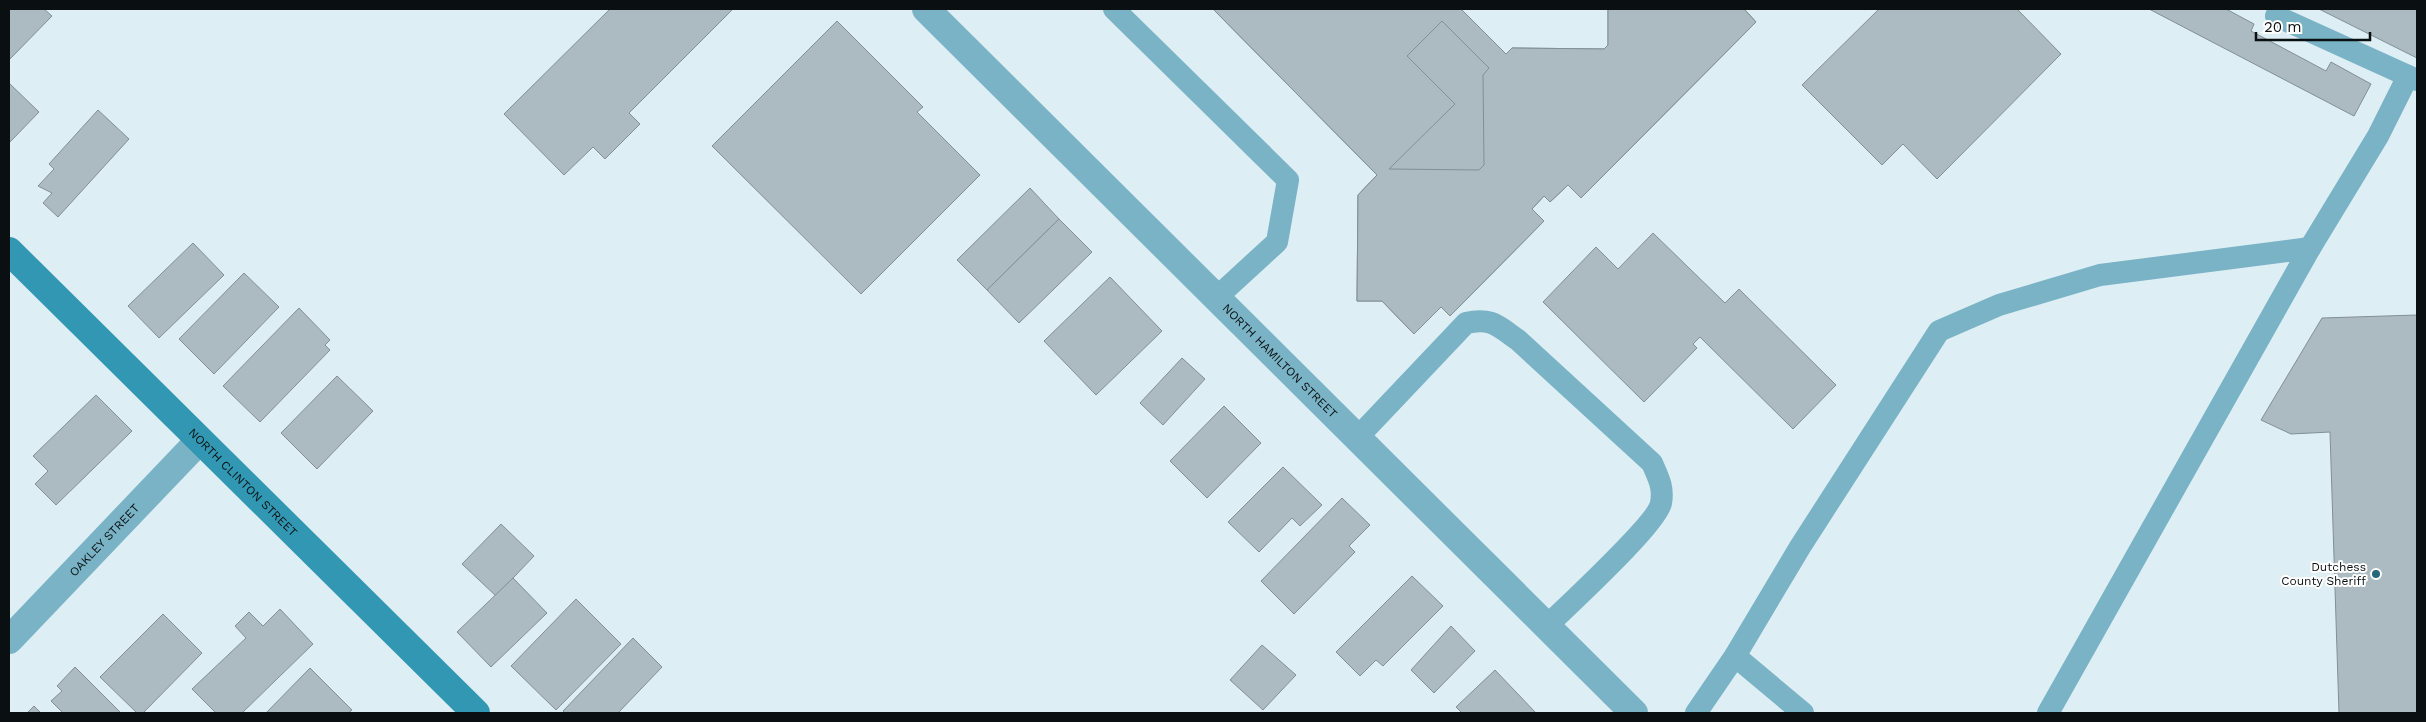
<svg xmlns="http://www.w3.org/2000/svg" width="2426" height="722" viewBox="0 0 2426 722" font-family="'Work Sans',sans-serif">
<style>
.building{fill:#abbbc1;stroke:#809095;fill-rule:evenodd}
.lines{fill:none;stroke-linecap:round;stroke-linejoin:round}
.lane{stroke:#79b3c5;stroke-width:22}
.street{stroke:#79b3c5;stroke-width:28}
.secondary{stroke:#3197b2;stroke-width:28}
.poi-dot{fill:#26697b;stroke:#fff;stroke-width:2}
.labels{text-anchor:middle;stroke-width:4;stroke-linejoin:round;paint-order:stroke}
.street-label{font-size:12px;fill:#0a1012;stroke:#fff}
.poi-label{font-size:12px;fill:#0a1012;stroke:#fff;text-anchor:end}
</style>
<rect width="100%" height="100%" fill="#ddeef4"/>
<!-- building -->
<g class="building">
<path d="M9 9H44L52 16 9 60Z"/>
<path d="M610 9H733L629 113 640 124 605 159 593 147 564 175 504 114Z"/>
<path d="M1213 9H1461L1506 54 1512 48 1604 49 1608 45V9H1746L1745 10 1756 22 1581 198 1568 185 1550 202 1544 196 1532 209 1544 221 1450 316 1441 307 1414 334 1382 301H1357L1358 195 1377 175ZM1442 21 1489 68 1483 75 1484 165 1479 170 1389 169 1455 104 1407 56Z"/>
<path d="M1213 9H1461L1506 54 1512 48 1604 49 1608 45V9H1746L1745 10 1756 22 1581 198 1568 185 1550 202 1544 196 1532 209 1544 221 1450 316 1441 307 1414 334 1382 301H1357L1358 195 1377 175Z"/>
<path d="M1879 9H2017L2061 54 1937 179 1903 144 1882 165 1802 85Z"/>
<path d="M2149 9H2226L2254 24 2251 31 2326 71 2331 62 2371 84 2354 116Z"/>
<path d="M2319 9H2417V58Z"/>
<path d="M837 21 923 107 917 112 980 175 861 294 712 146Z"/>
<path d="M1442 21 1489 68 1483 75 1484 165 1479 170 1389 169 1455 104 1407 56Z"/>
<path d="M9 83 39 112 10 142 9 141Z"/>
<path d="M98 110 129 139 58 217 43 203 52 193 38 186 54 169 49 164Z"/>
<path d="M1030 188 1059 219 987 290 957 260Z"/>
<path d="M1059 219 1092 252 1019 323 987 290Z"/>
<path d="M1653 233 1725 303 1739 289 1836 385 1793 429 1700 337 1693 344 1697 348 1644 402 1543 302 1596 247 1618 269Z"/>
<path d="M193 243 224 275 159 338 128 306Z"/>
<path d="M244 273 279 307 214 374 179 339Z"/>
<path d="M1110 277 1162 331 1096 395 1044 341Z"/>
<path d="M299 308 330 340 325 345 330 350 260 422 223 386Z"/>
<path d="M2417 315V713H2339L2330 432 2291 434 2261 420 2322 318Z"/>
<path d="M1182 358 1205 379 1163 425 1140 403Z"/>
<path d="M337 376 373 411 317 469 281 433Z"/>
<path d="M96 395 132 431 56 505 35 484 48 471 33 456Z"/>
<path d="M1224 406 1261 443 1207 498 1170 461Z"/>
<path d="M1283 467 1322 505 1300 526 1292 518 1259 552 1228 522Z"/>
<path d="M1342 498 1370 525 1349 546 1355 552 1294 614 1261 581Z"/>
<path d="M501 524 534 556 496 596 462 564Z"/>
<path d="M1412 576 1443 606 1383 666 1376 660 1360 676 1336 652Z"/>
<path d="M513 578 547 613 491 667 457 632Z"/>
<path d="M576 599 621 644 556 710 511 666Z"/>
<path d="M280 609 313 644 242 713H216L192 689 246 638 235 626 249 612 263 626Z"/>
<path d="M163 614 202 653 143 713H137L100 677Z"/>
<path d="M1451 626 1475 651 1434 693 1411 670Z"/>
<path d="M633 638 662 667 618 713H565L563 711Z"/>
<path d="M1262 645 1296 675 1263 710 1230 680Z"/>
<path d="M75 667 121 713H63L51 701 62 691 57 686Z"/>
<path d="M310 668 352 710 348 713H266Z"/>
<path d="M1495 670 1536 713H1462L1456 707Z"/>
<path d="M34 706 41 713H27Z"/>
</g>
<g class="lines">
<!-- lane -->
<g class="lane">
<path d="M1114 9 1288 180 1277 242 1216 298"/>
<path d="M2276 16 2417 80"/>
<path d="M2310 248 2378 136 2408 76"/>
<path d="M1357 438 1466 323C1491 317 1498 326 1518 340L1652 463C1658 477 1664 487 1661 503 1658 523 1566 607 1546 627"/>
<path d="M1735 656 1803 713"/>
<path d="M1696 713 1735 656 1800 547 1939 331 1999 305 2100 275 2310 248 2048 713"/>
</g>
<!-- street -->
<g class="street">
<path id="s1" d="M926 9 1634 713"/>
<path id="s2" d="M9 640 199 441"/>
</g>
<!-- secondary -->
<path class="secondary" id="s3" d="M9 251 476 713"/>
</g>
<!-- markers -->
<circle class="poi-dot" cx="2376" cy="574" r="5"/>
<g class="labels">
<!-- street labels -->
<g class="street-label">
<text dy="4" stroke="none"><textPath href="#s1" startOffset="499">NORTH HAMILTON STREET</textPath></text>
<text dy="4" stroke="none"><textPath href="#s3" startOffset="329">NORTH CLINTON STREET</textPath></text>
<text dy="4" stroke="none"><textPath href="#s2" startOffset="138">OAKLEY STREET</textPath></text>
</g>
<!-- poi labels -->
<g class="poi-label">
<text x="2366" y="571">Dutchess<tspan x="2366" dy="14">County Sheriff</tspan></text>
</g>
</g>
<!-- border -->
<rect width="2426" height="722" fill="none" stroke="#0a1012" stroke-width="20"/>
<!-- scale -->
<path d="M2256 32v8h114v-8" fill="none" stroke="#0a1012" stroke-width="2.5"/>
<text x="2264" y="32" font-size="15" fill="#0a1012" stroke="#ffffff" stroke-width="4" paint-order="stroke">20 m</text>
</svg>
